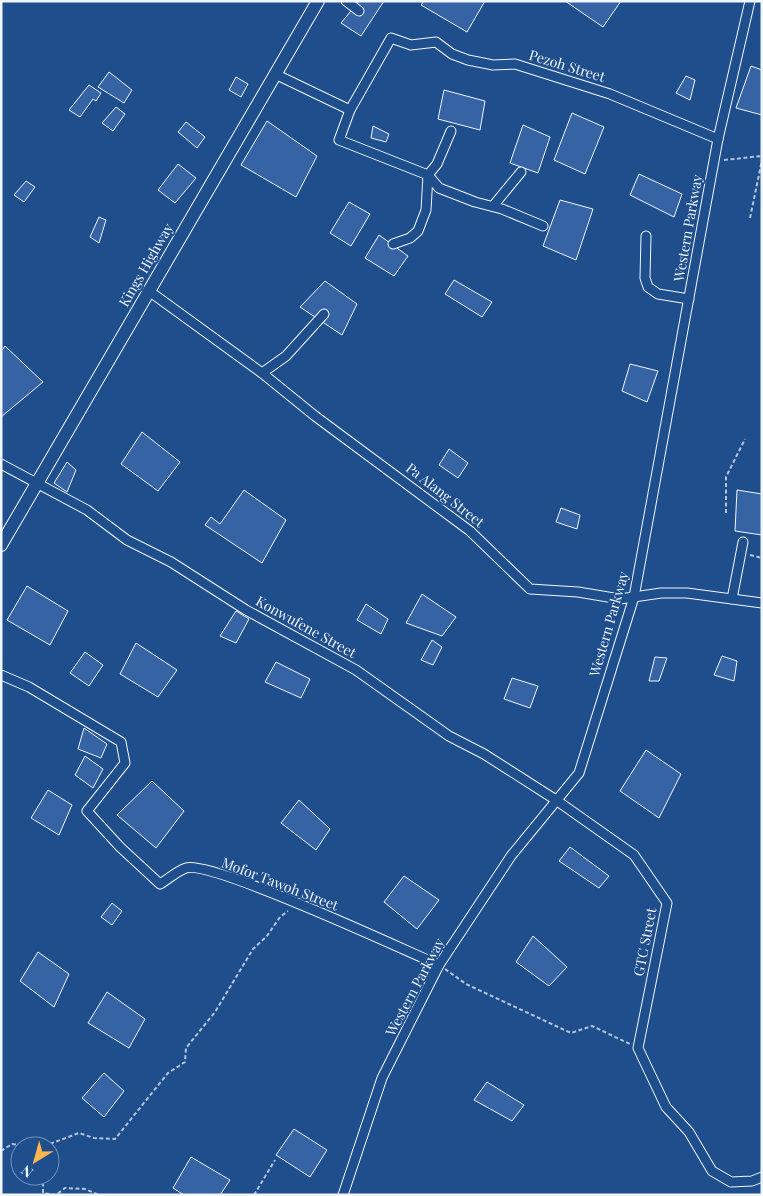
<svg xmlns="http://www.w3.org/2000/svg" width="763" height="1196" viewBox="0 0 763 1196" font-family="'Playfair Display',serif">
<style>
.building{fill:#3563a3;stroke:#f2f6ff}
.lines{fill:none;stroke-linecap:round;stroke-linejoin:round}
.street-casing{stroke:#f2f6ff;stroke-width:11}
.secondary-casing{stroke:#f2f6ff;stroke-width:14}
.path{stroke:#b3c4dc;stroke-width:2;stroke-dasharray:4 2.5;stroke-linecap:butt}
.street{stroke:#1f4e8c;stroke-width:9}
.secondary{stroke:#1f4e8c;stroke-width:12}
.labels{text-anchor:middle;stroke-width:4;stroke-linejoin:round;paint-order:stroke}
.street-label{font-size:14px;fill:#f2f6ff;stroke:#1f4e8c}
</style>
<rect width="100%" height="100%" fill="#1f4e8c"/>
<!-- building -->
<g class="building">
<path d="M359 1H384L361 36 341 23Z"/>
<path d="M424 1H485L467 32 421 5Z"/>
<path d="M565 1H621L603 27Z"/>
<path d="M751 66 762 70V115L736 108Z"/>
<path d="M109 72 132 90 124 103 98 87Z"/>
<path d="M686 76 695 80 690 100 676 93Z"/>
<path d="M236 77 248 84 241 97 229 90Z"/>
<path d="M89 85 101 93 96 101 93 99 80 117 69 110Z"/>
<path d="M444 90 485 101 480 130 438 119Z"/>
<path d="M116 107 125 114 113 131 102 123Z"/>
<path d="M572 113 604 127 585 174 554 160Z"/>
<path d="M267 121 317 156 296 197 241 165Z"/>
<path d="M186 122 205 137 197 148 178 132Z"/>
<path d="M523 125 550 137 538 173 510 163Z"/>
<path d="M373 126 389 134 386 142 371 138Z"/>
<path d="M178 164 196 178 175 203 158 190Z"/>
<path d="M639 174 682 194 674 217 630 195Z"/>
<path d="M26 181 35 187 24 202 14 195Z"/>
<path d="M560 200 593 209 576 260 543 246Z"/>
<path d="M349 202 370 214 351 246 330 233Z"/>
<path d="M99 217 106 220 99 243 90 237Z"/>
<path d="M379 235 408 256 394 276 365 258Z"/>
<path d="M454 280 492 302 482 317 445 294Z"/>
<path d="M325 281 357 304 342 335 300 307Z"/>
<path d="M5 346 43 382 1 417V351Z"/>
<path d="M630 364 658 371 647 402 622 391Z"/>
<path d="M142 432 180 462 158 491 121 464Z"/>
<path d="M449 449 468 463 458 478 439 465Z"/>
<path d="M67 462 76 470 67 492 54 483Z"/>
<path d="M244 490 286 520 262 563 205 525 211 517 220 524Z"/>
<path d="M737 490 762 494V535L735 531Z"/>
<path d="M561 508 580 515 577 529 556 522Z"/>
<path d="M27 586 68 611 50 645 7 620Z"/>
<path d="M422 594 456 617 442 636 406 623Z"/>
<path d="M366 604 388 619 381 634 357 620Z"/>
<path d="M236 611 249 619 236 643 220 636Z"/>
<path d="M432 640 442 647 433 665 421 660Z"/>
<path d="M136 643 177 670 158 697 120 674Z"/>
<path d="M85 652 103 665 89 686 70 673Z"/>
<path d="M722 656 737 661 734 681 714 675Z"/>
<path d="M655 657 667 658 659 681H649Z"/>
<path d="M276 662 310 679 301 698 265 682Z"/>
<path d="M512 678 538 686 530 708 504 699Z"/>
<path d="M84 728 107 744 101 758 78 749Z"/>
<path d="M646 750 681 774 659 818 620 791Z"/>
<path d="M85 756 103 769 93 788 75 775Z"/>
<path d="M152 781 184 811 156 848 117 815Z"/>
<path d="M48 790 72 805 59 835 31 818Z"/>
<path d="M299 800 330 829 316 850 281 823Z"/>
<path d="M570 847 609 876 599 888 559 861Z"/>
<path d="M404 876 439 900 417 929 384 902Z"/>
<path d="M112 903 122 911 112 925 101 917Z"/>
<path d="M533 936 567 967 549 986 516 962Z"/>
<path d="M38 952 69 974 54 1007 20 981Z"/>
<path d="M107 992 145 1019 129 1048 88 1023Z"/>
<path d="M104 1073 124 1091 104 1117 82 1098Z"/>
<path d="M487 1082 524 1105 512 1121 474 1100Z"/>
<path d="M294 1129 327 1150 310 1177 276 1155Z"/>
<path d="M191 1157 230 1180 220 1195H184L173 1188Z"/>
</g>
<g class="lines">
<defs>
<g id="street">
<path d="M346 1 359 11"/>
<path d="M275 74 350 110 391 38 411 45 436 42 452 54 468 60 493 65 515 64 610 94 718 139"/>
<path d="M350 110 339 140 428 175 439 188 475 202 502 209 543 226"/>
<path d="M493 206 521 172"/>
<path d="M646 236 645 278 648 287 658 294 689 299"/>
<path d="M393 244 410 238 418 231 426 210 428 175 437 164 451 131"/>
<path d="M149 291 262 373 315 416 470 531 530 589 578 592 620 599 661 593H687L762 603"/>
<path d="M262 373 286 356 324 314"/>
<path d="M1 464 87 510 127 540 171 562 246 610 356 670 449 736 484 754 556 800 634 855 667 903 638 1048 666 1107 689 1132 712 1171 731 1182 752 1181 762 1177"/>
<path d="M732 599 743 542"/>
<path d="M1 675 29 687 121 742 125 763 87 811 120 847 160 884C167 880 177 871 186 868 212 860 402 949 439 965"/>
<path d="M343 1195 382 1078 439 965 511 856 579 773 634 597 718 139 750 1"/>
</g>
<path id="secondary" d="M1 545 318 1"/>
</defs>
<!-- street casing -->
<use href="#street" class="street-casing"/>
<!-- secondary casing -->
<use href="#secondary" class="secondary-casing"/>
<!-- path -->
<g class="path">
<path d="M724 160 762 156"/>
<path d="M750 218 762 160"/>
<path d="M726 513V477L745 439"/>
<path d="M750 555 762 558"/>
<path d="M445 969 466 984 571 1033 592 1026 630 1044"/>
<path d="M44 1146 79 1133 94 1138 115 1139 168 1073 185 1062 186 1048 215 1012 253 949 267 936 280 917 288 911"/>
<path d="M1 1151 12 1144 30 1146"/>
<path d="M43 1176V1193L56 1195 65 1188 85 1189 99 1195"/>
<path d="M254 1195 275 1160"/>
</g>
<!-- street -->
<use href="#street" class="street"/>
<!-- secondary -->
<use href="#secondary" class="secondary"/>
</g>
<g class="labels">
<!-- street labels -->
<g class="street-label">
<text transform="translate(567 66) rotate(17)" y="5">Pezoh Street</text>
<text transform="translate(688 228) rotate(-80)" y="5">Western Parkway</text>
<text transform="translate(146 265) rotate(-60)" y="5">Kings Highway</text>
<text transform="translate(445 495) rotate(38)" y="5">Pa Alang Street</text>
<text transform="translate(609 624) rotate(-74)" y="5">Western Parkway</text>
<text transform="translate(306 627) rotate(29)" y="5">Konwufene Street</text>
<text transform="translate(280 884) rotate(21)" y="5">Mofor Tawoh Street</text>
<text transform="translate(645 942) rotate(-79)" y="5">GTC Street</text>
<text transform="translate(415 987) rotate(-62)" y="5">Western Parkway</text>
</g>
</g>
<!-- border -->
<rect width="763" height="1196" fill="none" stroke="#f2f6ff" stroke-width="5"/>
<!-- north arrow -->
<g transform="translate(35 1161) rotate(217)"><circle r="24" fill="#1f4e8c" stroke="#7391ba"/>
<path d="M0-4L9 19L0 12L-9 19Z" fill="#ffb74d"/>
<text y="-8" font-size="14" font-weight="bold" text-anchor="middle" fill="#f2f6ff">N</text>
</g>
</svg>
